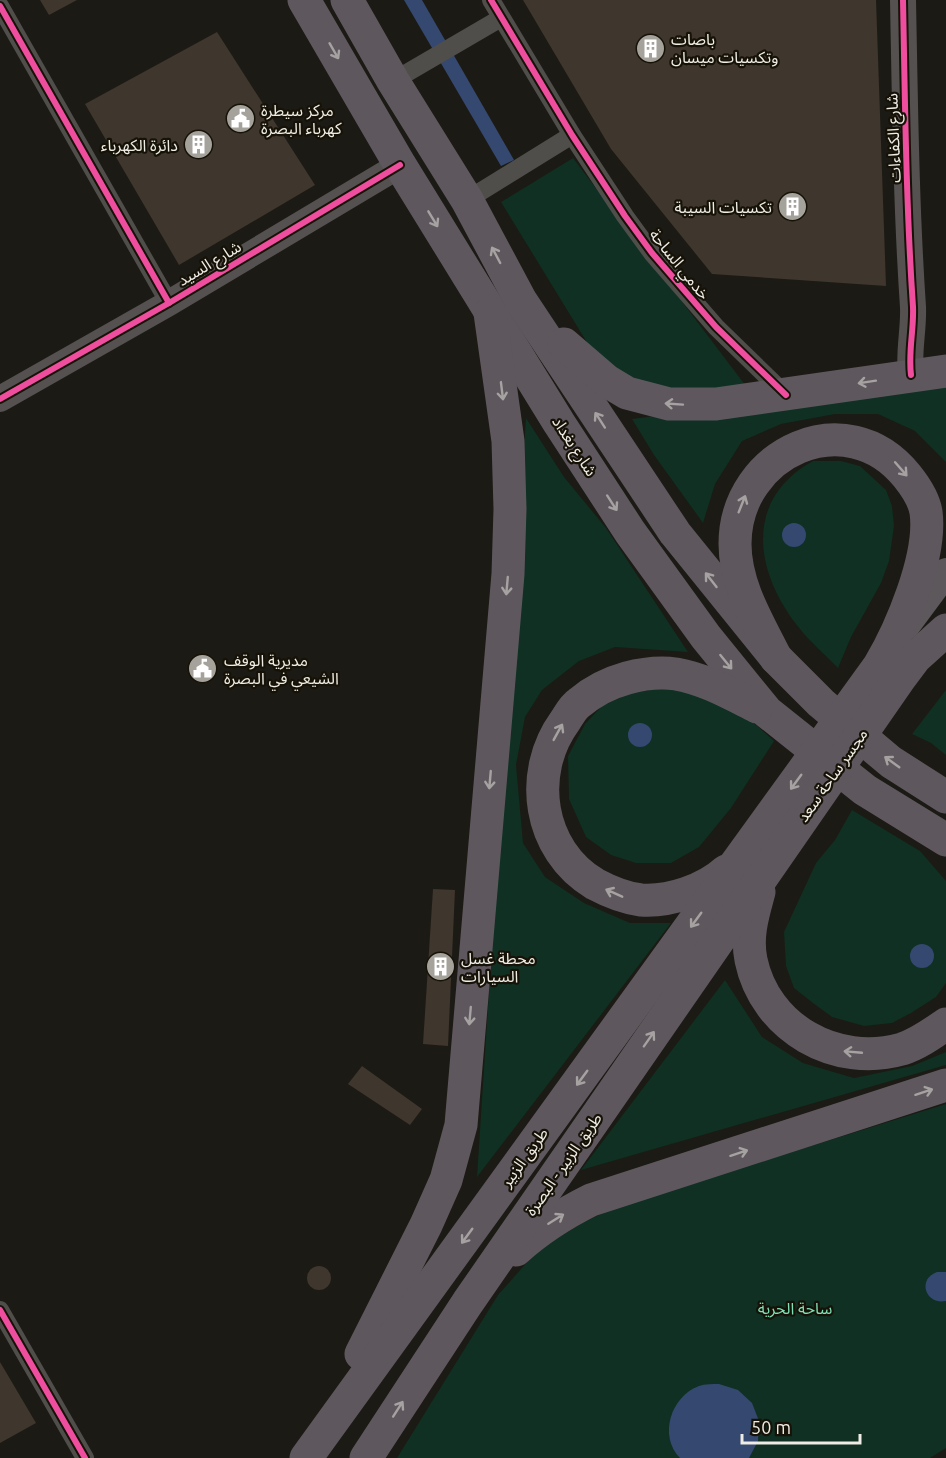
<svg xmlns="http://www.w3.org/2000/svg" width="946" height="1458" viewBox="0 0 946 1458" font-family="Ubuntu,'Noto Sans Arabic',sans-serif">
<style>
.green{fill:#0f3022}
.water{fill:#354870}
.building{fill:#3f362e}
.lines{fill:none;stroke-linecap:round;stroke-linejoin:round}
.street{stroke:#4f4e4a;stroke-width:18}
.secondary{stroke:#545150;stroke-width:26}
.primary{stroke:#5d585b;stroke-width:28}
.highway{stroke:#5f575e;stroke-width:33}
.cycleway-casing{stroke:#161207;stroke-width:10}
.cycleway{stroke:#ef4d9e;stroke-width:6}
.oneway{stroke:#a6a2a1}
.labels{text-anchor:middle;stroke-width:4.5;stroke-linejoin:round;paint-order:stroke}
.poi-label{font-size:16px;fill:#eeece4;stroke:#161207;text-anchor:start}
.street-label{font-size:16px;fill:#eeece4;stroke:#161207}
.park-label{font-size:16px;fill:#7fdfb6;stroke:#161207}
</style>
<rect width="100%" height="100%" fill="#1c1a14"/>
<!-- green -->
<g class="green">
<path d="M573 158 749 390 691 396 633 386 599 362 501 202Z"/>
<path d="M946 376V462L915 431 878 414H835L781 424 742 441 715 484 703 523 654 455 632 419Z"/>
<path d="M526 418 564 477 606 528 688 652 615 647 579 661 542 690 525 717 516 765 523 843 545 877 584 903 630 923H671L477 1177Z"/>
<path d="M813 461H841L860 466 886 490 892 506 894 526 889 561 881 583 851 637 838 668C826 655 811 643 800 629 755 574 742 500 813 461Z"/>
<path d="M658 689 681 690 742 712 774 741 731 808 699 847 671 863H636L611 855 586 837 569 799 568 756 585 724 602 706 630 693Z"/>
<path d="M946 690V755L931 743 912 734Z"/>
<path d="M852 810 920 851 946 881V983L936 997 911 1013 892 1023 864 1026 832 1017 813 1003 794 988 786 966 784 932 816 863 835 840Z"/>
<path d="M725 980 762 1037 803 1063 854 1078 912 1066 946 1052V1065L581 1170Z"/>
<path d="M946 1104V1448L930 1458H397L498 1295 538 1250 584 1222 618 1206Z"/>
</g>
<!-- water -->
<g class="water">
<path d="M404 0H422L514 160 501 166Z"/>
<circle cx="794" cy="535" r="12"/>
<circle cx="640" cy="735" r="12"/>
<circle cx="922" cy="956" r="12"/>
<path d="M937 1272H946V1301C925 1305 917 1279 937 1272Z"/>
<path d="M719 1384 738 1390 752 1403 759 1421 758 1441 749 1458H680C658 1436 671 1396 699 1386 705 1384 713 1384 719 1384Z"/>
</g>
<!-- building -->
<g class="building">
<path d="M40 0H77L49 15Z"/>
<path d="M523 0H876L886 286 712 274 611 149Z"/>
<path d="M217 32 315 185 179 265 85 104Z"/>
<path d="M433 889 455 890 448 1046 423 1044Z"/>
<path d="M362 1066 422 1109 410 1125 348 1084Z"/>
<circle cx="319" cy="1278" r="12"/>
<path d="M0 1362 36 1423 0 1443Z"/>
</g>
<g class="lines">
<!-- street -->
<g class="street">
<path d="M491 0 572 135 625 216 652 253 716 327 786 395"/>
<path d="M0 6 169 303"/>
<path d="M393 81 501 18"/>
<path d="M467 200 572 135"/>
<path d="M0 1310 85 1458"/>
</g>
<!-- secondary -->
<g class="secondary">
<path d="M903 0C905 102 906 205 913 307 914 330 908 352 911 375"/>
<path d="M0 399 169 303 400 165"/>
</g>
<!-- primary -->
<path class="primary" d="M906 626 946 572"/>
<!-- highway -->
<g class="highway">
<path d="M304 0 400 165 559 423 630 532 706 637 767 712 865 790 946 840"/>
<path d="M347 0 393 81 467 200 521 301 675 533 776 658 821 703 891 762 946 797"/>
<path d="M564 344 607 381 627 393 669 404H716L946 371"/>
<path d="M726 871C705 890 669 902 641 900 624 898 610 892 595 884 538 850 527 773 565 721 569 715 573 707 579 703 593 691 609 683 627 678 642 674 661 672 676 674 705 679 731 694 757 707"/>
<path d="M759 892C753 914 746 936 751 960 765 1028 836 1068 902 1049 918 1044 933 1033 946 1024"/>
<path d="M516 1250C539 1229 563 1214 591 1200L946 1085"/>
<path d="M361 1354 426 1225 446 1180 461 1125 508 574 510 509 508 441 490 313"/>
<path d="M306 1458 879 666C901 629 932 556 926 512 924 500 915 486 907 476 847 401 735 452 735 544 735 585 758 622 776 658"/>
<path d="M366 1458 468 1302 900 678 915 658 946 630"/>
</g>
<defs>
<g id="cycleway">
<path d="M491 0 572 135 625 216 652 253 716 327 786 395"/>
<path d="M903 0C905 102 906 205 913 307 914 330 908 352 911 375"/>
<path d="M0 6 169 303"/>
<path d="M0 399 169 303 400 165"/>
<path d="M0 1310 85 1458"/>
</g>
</defs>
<!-- cycleway casing -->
<use href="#cycleway" class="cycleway-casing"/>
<!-- cycleway -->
<use href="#cycleway" class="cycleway"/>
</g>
<!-- one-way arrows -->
<defs><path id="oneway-shaft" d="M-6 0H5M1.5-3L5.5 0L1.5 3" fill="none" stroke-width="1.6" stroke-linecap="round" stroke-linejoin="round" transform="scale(1.5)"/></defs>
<g class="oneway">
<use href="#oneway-shaft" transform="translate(334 51) rotate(60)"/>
<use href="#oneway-shaft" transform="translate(433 219) rotate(59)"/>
<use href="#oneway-shaft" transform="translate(496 255) rotate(-118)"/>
<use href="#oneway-shaft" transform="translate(867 382) rotate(171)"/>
<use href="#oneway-shaft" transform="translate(502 391) rotate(83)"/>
<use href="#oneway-shaft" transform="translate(674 404) rotate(-176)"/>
<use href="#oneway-shaft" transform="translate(600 420) rotate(-123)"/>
<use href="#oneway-shaft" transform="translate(901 469) rotate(49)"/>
<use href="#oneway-shaft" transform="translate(612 503) rotate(57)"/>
<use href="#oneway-shaft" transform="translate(742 504) rotate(-68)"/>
<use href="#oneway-shaft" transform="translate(711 580) rotate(-128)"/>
<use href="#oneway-shaft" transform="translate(507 586) rotate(95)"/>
<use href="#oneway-shaft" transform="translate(726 662) rotate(51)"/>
<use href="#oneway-shaft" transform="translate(558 732) rotate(-61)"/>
<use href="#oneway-shaft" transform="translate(892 762) rotate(-144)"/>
<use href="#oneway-shaft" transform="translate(490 780) rotate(95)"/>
<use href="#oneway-shaft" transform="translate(796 782) rotate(126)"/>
<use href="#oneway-shaft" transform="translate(614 893) rotate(-156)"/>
<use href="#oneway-shaft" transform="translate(696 920) rotate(126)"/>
<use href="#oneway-shaft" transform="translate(470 1016) rotate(95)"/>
<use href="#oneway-shaft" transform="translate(649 1039) rotate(-55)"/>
<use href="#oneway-shaft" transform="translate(853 1052) rotate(-175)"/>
<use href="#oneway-shaft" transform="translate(582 1078) rotate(126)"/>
<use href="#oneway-shaft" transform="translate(924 1092) rotate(-18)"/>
<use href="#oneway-shaft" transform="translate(739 1153) rotate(-18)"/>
<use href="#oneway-shaft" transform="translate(556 1219) rotate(-32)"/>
<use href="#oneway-shaft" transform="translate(467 1236) rotate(126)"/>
<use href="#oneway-shaft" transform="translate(398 1409) rotate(-57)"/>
</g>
<!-- icons -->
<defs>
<symbol id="building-disc" viewBox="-11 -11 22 22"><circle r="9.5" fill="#a4a29b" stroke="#161207"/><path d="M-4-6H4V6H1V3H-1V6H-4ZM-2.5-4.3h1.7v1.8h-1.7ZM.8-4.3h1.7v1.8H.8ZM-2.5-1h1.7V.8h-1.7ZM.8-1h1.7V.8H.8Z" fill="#fff"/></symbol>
<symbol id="civic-disc" viewBox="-11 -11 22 22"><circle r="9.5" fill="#a4a29b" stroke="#161207"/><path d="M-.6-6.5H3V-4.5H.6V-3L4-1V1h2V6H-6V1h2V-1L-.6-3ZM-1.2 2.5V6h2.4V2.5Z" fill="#fff"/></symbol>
</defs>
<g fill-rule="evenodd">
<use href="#building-disc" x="634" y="32" width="33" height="33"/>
<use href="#civic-disc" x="224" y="102" width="33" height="33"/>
<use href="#building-disc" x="182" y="128" width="33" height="33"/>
<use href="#building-disc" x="776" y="190" width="33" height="33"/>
<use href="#civic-disc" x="186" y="652" width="33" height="33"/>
<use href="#building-disc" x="424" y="950" width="33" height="33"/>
</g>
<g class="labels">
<!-- poi labels -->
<g class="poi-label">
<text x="671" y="45">باصات<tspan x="671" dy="18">وتكسيات ميسان</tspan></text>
<text x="261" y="116">مركز سيطرة<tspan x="261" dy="18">كهرباء البصرة</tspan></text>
<text x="178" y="151" text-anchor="end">دائرة الكهرباء</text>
<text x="772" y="213" text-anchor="end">تكسيات السيبة</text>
<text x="224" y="666">مديرية الوقف<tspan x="224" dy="18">الشيعي في البصرة</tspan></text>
<text x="461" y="964">محطة غسل<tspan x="461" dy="18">السيارات</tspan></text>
</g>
<!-- street labels -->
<g class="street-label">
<text transform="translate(893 138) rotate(-92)" y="6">شارع الكفاءات</text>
<text transform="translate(209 263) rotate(-31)" y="6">شارع السيد</text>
<text transform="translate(680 264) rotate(51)" y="6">خدمي الساحة</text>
<text transform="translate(575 446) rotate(57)" y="6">شارع بغداد</text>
<text transform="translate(832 775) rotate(-55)" y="6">مجسر ساحة سعد</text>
<text transform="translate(524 1157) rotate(-54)" y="6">طريق الزبير</text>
<text transform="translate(563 1164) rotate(-55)" y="6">طريق الزبير - البصرة</text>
</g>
<!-- park labels -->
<g class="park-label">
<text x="795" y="1314">ساحة الحرية</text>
</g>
</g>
<!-- scale -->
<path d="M742 1434v9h118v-9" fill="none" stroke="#eeece4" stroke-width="3"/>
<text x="751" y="1434" font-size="18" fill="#eeece4" stroke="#161207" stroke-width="4.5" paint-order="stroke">50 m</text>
</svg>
